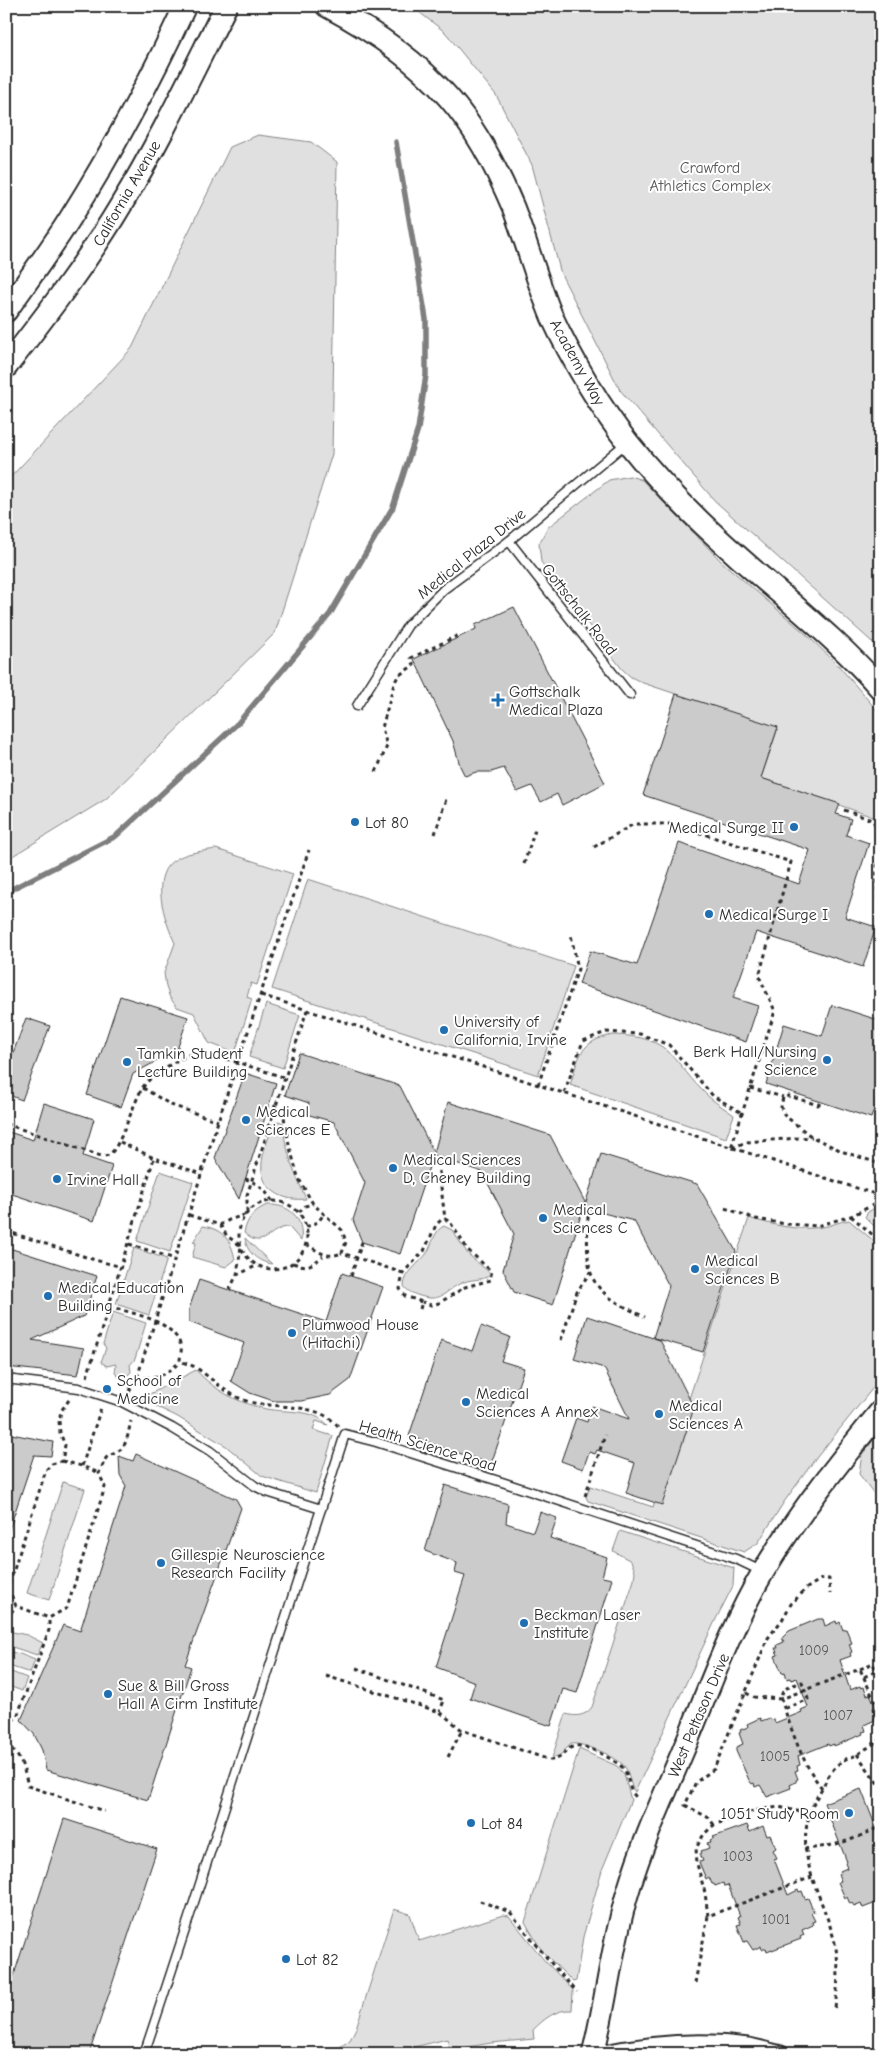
<svg xmlns="http://www.w3.org/2000/svg" width="887" height="2060" viewBox="0 0 887 2060" font-family="'Comic Neue',sans-serif">
<style>
.green{fill:#e0e0e0;stroke:#868686}
.lines{fill:none;stroke-linecap:round;stroke-linejoin:round}
.stream{stroke:#7e7e7e;stroke-width:5.5}
.building{fill:#cbcbcb;stroke:#2b2b2b}
.lane-casing{stroke:#2b2b2b;stroke-width:11}
.street-casing{stroke:#2b2b2b;stroke-width:19}
.secondary-casing{stroke:#2b2b2b;stroke-width:25}
.path{stroke:#2b2b2b;stroke-width:3;stroke-dasharray:4 4;stroke-linecap:butt}
.lane{stroke:#fff;stroke-width:8}
.street{stroke:#fff;stroke-width:15}
.secondary{stroke:#fff;stroke-width:21}
.path-bridge{stroke:#2b2b2b;stroke-width:3;stroke-dasharray:4 4;stroke-linecap:butt}
.poi-dot{fill:#1f6fb2;stroke:#fff;stroke-width:2}
.labels{text-anchor:middle;stroke-width:4;stroke-linejoin:round;paint-order:stroke}
.number-label{font-size:14px;fill:#535353}
.park-label{font-size:16px;fill:#585858;stroke:#fff}
.street-label{font-size:16px;fill:#2b2b2b;stroke:#fff}
.poi-label{font-size:16px;fill:#2b2b2b;stroke:#fff;text-anchor:start}
</style>
<rect width="100%" height="100%" fill="#fff"/>
<filter id="ink" filterUnits="userSpaceOnUse"><feTurbulence type="fractalNoise" baseFrequency=".02" numOctaves="2"/><feDisplacementMap in="SourceGraphic" scale="10" xChannelSelector="R" yChannelSelector="G"/><feConvolveMatrix kernelMatrix="1 2 1 2 8 2 1 2 1" color-interpolation-filters="sRGB"/></filter>
<g filter="url(#ink)">
<!-- green -->
<g class="green">
<path d="M411 6H881V650L715 501 620 390 561 274 532 165 496 95 445 32Z"/>
<path d="M258 135 311 142 337 162 332 454 275 633 106 799 6 860V482L132 348 230 147Z"/>
<path d="M630 476 642 480 722 562 806 634 838 665 881 715V823L873 817 839 805V804L761 778 778 728 643 683 631 677 622 669 541 562 539 544 547 528 609 480Z"/>
<path d="M216 849 293 874 257 985 251 983 247 997 252 999 235 1053 209 1043 194 1013 177 1007 170 998 166 987 164 973 175 943C165 922 147 872 178 858 189 852 204 851 216 849Z"/>
<path d="M308 879 574 966 538 1075 272 989Z"/>
<path d="M266 1004 300 1015 283 1068 249 1057Z"/>
<path d="M613 1035C675 1036 671 1062 709 1097 717 1104 726 1109 734 1115L726 1138 570 1085C579 1057 579 1041 613 1035Z"/>
<path d="M279 1121 283 1123 285 1140 292 1166 306 1199C296 1200 285 1199 276 1193 250 1177 266 1145 274 1123Z"/>
<path d="M160 1171 193 1182 170 1252 137 1241Z"/>
<path d="M881 1204V1233L865 1217 868 1212Z"/>
<path d="M267 1205C290 1204 304 1218 301 1241L289 1227C269 1227 264 1252 244 1233 247 1219 253 1211 267 1205Z"/>
<path d="M749 1218C773 1225 797 1231 822 1227 831 1226 840 1221 849 1220L881 1247V1378L813 1462 784 1502 758 1543 744 1552 588 1501 586 1497 590 1486 653 1507Z"/>
<path d="M203 1226C223 1229 232 1241 235 1260L226 1267 192 1257 196 1243 193 1242Z"/>
<path d="M444 1226 452 1230 468 1254 490 1273V1275C484 1280 475 1279 467 1281 444 1288 445 1305 417 1295 412 1293 407 1291 404 1286 404 1273 420 1263 427 1253 432 1245 435 1229 444 1226Z"/>
<path d="M245 1238 272 1264C258 1262 246 1252 245 1238Z"/>
<path d="M134 1248 167 1259 149 1315 116 1304Z"/>
<path d="M113 1312 146 1323 135 1359 130 1365 131 1372 125 1378 119 1377 115 1373 116 1364 107 1366 101 1362 106 1348 103 1344Z"/>
<path d="M196 1370C215 1391 239 1403 266 1409 288 1413 312 1408 328 1425L316 1421 313 1430 333 1436 316 1493 262 1476 226 1446 176 1416 140 1399Z"/>
<path d="M881 1431V1503L859 1474 862 1454Z"/>
<path d="M63 1482 85 1489 49 1600 27 1593Z"/>
<path d="M620 1531 734 1568 733 1586 716 1619 635 1792C630 1786 630 1775 625 1767 618 1757 583 1742 571 1744L560 1755 552 1758 566 1714C576 1717 586 1716 592 1707L634 1580 635 1571 631 1561 613 1551Z"/>
<path d="M8 1631 27 1635 43 1643 37 1655 6 1645Z"/>
<path d="M6 1651 20 1654 35 1660 30 1673 6 1665Z"/>
<path d="M6 1670 27 1678 22 1691 6 1685Z"/>
<path d="M579 1749 617 1766 624 1774 631 1800 602 1870 583 1937 576 1981 573 1982 542 1951 525 1922Z"/>
<path d="M394 1909 410 1914 419 1941 503 1915 509 1916 544 1960 573 1990 572 2010C556 2009 544 2019 533 2030L534 2039 491 2043 450 2050 447 2039 385 2054H330L350 2040 356 2028Z"/>
</g>
<g class="lines">
<!-- stream -->
<path class="stream" d="M6 892 116 836 238 723 330 614 393 507 418 429 426 375V319L396 142"/>
</g>
<!-- building -->
<g class="building">
<path d="M514 607 605 783 562 805 557 794 541 802 532 786 517 792 504 768 491 772H476L465 776 460 766 453 741 414 659 476 629 475 625Z"/>
<path d="M676 694 778 727 761 778 840 804 836 814 851 819 846 835 869 843 845 917 876 927 863 967 756 932 733 998 758 1006 746 1042 579 984 590 951 637 965 679 843 799 884 810 850 643 795Z"/>
<path d="M120 996 188 1017 177 1050 133 1074 121 1107 87 1095Z"/>
<path d="M832 1005 881 1021V1089L871 1118 766 1084 784 1024 822 1036Z"/>
<path d="M26 1018 50 1026 22 1100 6 1094V1072Z"/>
<path d="M299 1053 400 1086 434 1153 448 1102 550 1135 585 1202 553 1305 514 1292 503 1270 514 1234 482 1172 433 1155 400 1254 362 1242 353 1220 365 1183 334 1122 306 1114 309 1103 285 1095Z"/>
<path d="M245 1073 276 1083 239 1199 215 1158Z"/>
<path d="M44 1103 94 1119 83 1156 112 1166 94 1221 6 1192V1131L33 1140Z"/>
<path d="M601 1154 697 1184 736 1251 703 1352 654 1338 660 1340 694 1408 662 1505 626 1493 635 1463 597 1450 595 1454 589 1452 583 1469 561 1461 576 1418 587 1422 592 1406 629 1419 604 1368 574 1359 587 1316 653 1338 669 1286 634 1221 584 1208Z"/>
<path d="M6 1247 97 1276 84 1316 32 1340 84 1348 78 1375 6 1367Z"/>
<path d="M342 1273 383 1287 350 1380 330 1395 301 1401H274L250 1393 231 1381 244 1343 189 1322V1309L199 1280 326 1322Z"/>
<path d="M481 1326 510 1337 501 1361 524 1368 491 1464 409 1436 441 1340 472 1351Z"/>
<path d="M6 1433 53 1442 51 1456 34 1455 9 1530H6Z"/>
<path d="M136 1454 236 1499 241 1508 185 1665 191 1667 148 1800 46 1770 42 1750 34 1734 21 1720 63 1625 80 1631 126 1486 120 1475 119 1456 133 1461Z"/>
<path d="M445 1485 508 1504 506 1523 533 1532 540 1512 557 1518 550 1538 607 1557 602 1577 612 1579 577 1693 563 1689 551 1726 470 1698 475 1682 436 1667 465 1576 455 1573 457 1563 425 1551Z"/>
<path d="M818 1619H823L825 1626 836 1621 837 1624 840 1622 843 1630 846 1629 852 1643 849 1644 852 1652 850 1653 851 1656 840 1660 850 1690 860 1686 861 1688 864 1687 867 1695 870 1694 876 1707 873 1708 876 1717 874 1718 875 1720 864 1725 866 1731 862 1732 863 1734 834 1746V1744L829 1746 828 1744 798 1756 800 1765 797 1766 798 1770 795 1771 798 1779 796 1780V1782L790 1785 791 1788 767 1797 760 1785 755 1787 754 1783 752 1784 749 1780 736 1751V1747L743 1744 739 1733 741 1732 740 1730 748 1727 747 1724 760 1718 761 1721 770 1718 771 1720 774 1719 775 1723 802 1712 801 1710 808 1707 797 1678 791 1680 790 1678 787 1679 785 1672 782 1673 775 1656 778 1655 775 1648H778L777 1645 784 1642 782 1638 789 1631Z"/>
<path d="M861 1789 881 1840V1901L863 1908 861 1903 854 1906 852 1903 850 1904 847 1897 845 1898 838 1882 841 1881 838 1874 841 1873 840 1871 847 1868 845 1863 847 1862 824 1803Z"/>
<path d="M64 1819 157 1849 89 2054H52L6 2046V2000Z"/>
<path d="M747 1825 750 1832 763 1826 767 1836 770 1835 776 1848 773 1850 777 1858 774 1859 788 1895 798 1890 799 1892 802 1891 805 1899 808 1898 814 1912 811 1913 815 1921 812 1922 813 1925 802 1930 804 1935 800 1937 801 1939 772 1950V1949L767 1951 766 1948 762 1950 761 1946 753 1950 747 1941 744 1942 737 1925 741 1924 738 1917 740 1916 728 1885 724 1886 723 1883 715 1886 714 1884H712L709 1877 706 1879 699 1862 703 1861 700 1854 702 1853 701 1851 709 1848 707 1843 711 1842 710 1840 714 1838 713 1837Z"/>
</g>
<g class="lines">
<defs>
<g id="lane">
<path d="M509 541 630 695"/>
<path d="M357 706 408 625 444 589 509 541 625 444"/>
<path d="M6 1379 79 1388 122 1402 172 1428 210 1451 255 1486 267 1492 321 1509 345 1434 376 1442 505 1483 736 1559 761 1571"/>
<path d="M144 2054C205 1873 261 1691 321 1509"/>
</g>
<path id="street" d="M599 2054C647 2044 699 2039 748 2046 759 2048 770 2051 781 2054"/>
<g id="secondary">
<path d="M327 6C372 30 416 60 449 98 476 129 497 169 513 207 527 243 537 281 552 317 570 356 602 411 629 444 663 487 701 524 742 560 789 602 839 641 881 689"/>
<path d="M6 311C28 280 51 249 71 217 114 149 151 79 185 6"/>
<path d="M6 367C47 314 87 262 121 205 160 141 192 73 226 6"/>
<path d="M593 2054C607 1999 612 1942 629 1888 643 1841 664 1796 683 1751 708 1691 730 1628 763 1572 797 1515 839 1462 881 1411"/>
</g>
</defs>
<!-- lane casing -->
<use href="#lane" class="lane-casing"/>
<!-- street casing -->
<use href="#street" class="street-casing"/>
<!-- secondary casing -->
<use href="#secondary" class="secondary-casing"/>
<!-- path -->
<g class="path">
<path d="M376 772 387 746 382 728 394 684 398 676 414 665 411 658 461 634"/>
<path d="M844 810 872 820 881 832"/>
<path d="M435 834 447 796"/>
<path d="M594 847 634 824H672L791 862 759 976 775 1011 731 1148"/>
<path d="M881 848C875 868 875 885 881 905"/>
<path d="M524 864 536 826"/>
<path d="M878 934H881"/>
<path d="M261 995 881 1196"/>
<path d="M538 1085 578 969 571 935"/>
<path d="M143 1088 171 1105 218 1121"/>
<path d="M750 1088 783 1097"/>
<path d="M564 1093 583 1041 606 1032 640 1034 669 1045 713 1096 742 1113"/>
<path d="M820 1103 818 1105 789 1096 783 1097 781 1107 784 1115 812 1137 844 1152 881 1164"/>
<path d="M274 1105 284 1117 289 1144 298 1177 313 1204 342 1230 346 1242 342 1253 403 1273"/>
<path d="M6 1124 101 1156C104 1156 106 1156 109 1155 120 1148 134 1101 143 1087 151 1076 162 1070 173 1063 184 1057 192 1052 205 1052L283 1077"/>
<path d="M120 1142 154 1158 202 1174"/>
<path d="M732 1148 746 1142 812 1137"/>
<path d="M438 1163 445 1219"/>
<path d="M245 1179C257 1182 266 1191 272 1201"/>
<circle cx="273" cy="1235" r="34"/>
<path d="M725 1208 756 1219 786 1224 817 1226 851 1216 881 1201"/>
<path d="M299 1212 305 1206 313 1204"/>
<path d="M189 1215 220 1225 229 1220 247 1214V1195L307 1010"/>
<path d="M588 1216C586 1279 586 1289 645 1317"/>
<path d="M851 1216 881 1242"/>
<path d="M220 1225 227 1236 241 1246 237 1275"/>
<path d="M306 1227 318 1222 324 1214"/>
<path d="M6 1231 95 1260 122 1267"/>
<path d="M129 1244 175 1259"/>
<path d="M306 1244C320 1252 326 1259 342 1253"/>
<path d="M293 1263C308 1268 311 1266 323 1256"/>
<path d="M229 1290 237 1275 258 1265"/>
<path d="M109 1306C132 1314 172 1319 181 1346 182 1350 180 1357 180 1361 186 1364 193 1365 198 1369 215 1381 228 1396 250 1402 278 1409 318 1402 338 1426"/>
<path d="M420 1309 422 1302 405 1296 400 1289 403 1273 424 1251 436 1225 441 1220 445 1219 450 1222 468 1250 491 1271V1280L465 1287 439 1303 431 1305 422 1302"/>
<path d="M561 1340 577 1292 590 1272"/>
<path d="M87 1377 154 1158"/>
<path d="M137 1378C157 1377 166 1377 180 1361"/>
<path d="M129 1391 137 1378 218 1121 309 850"/>
<path d="M69 1400 61 1411 59 1421 60 1433 65 1445 62 1461 52 1464 46 1470 8 1588 16 1606 49 1618 67 1608 105 1487 99 1473 106 1458C110 1454 113 1455 117 1452 128 1446 128 1432 131 1421"/>
<path d="M62 1461 82 1466 99 1473"/>
<path d="M82 1466 101 1408"/>
<path d="M585 1496 605 1435"/>
<path d="M6 1619 16 1606"/>
<path d="M356 1668 444 1700 440 1712"/>
<path d="M860 1669 873 1663 881 1681"/>
<path d="M326 1676 440 1712 462 1730 550 1760C564 1760 565 1747 576 1746 585 1744 618 1761 624 1769 630 1779 627 1788 636 1797"/>
<path d="M864 1677 876 1671"/>
<path d="M746 1693 754 1697 781 1699C781 1687 792 1686 802 1682L808 1699 784 1709"/>
<path d="M6 1726 17 1717 49 1630V1618"/>
<path d="M6 1744C21 1755 24 1769 28 1786L104 1811"/>
<path d="M857 1754 881 1788"/>
<path d="M448 1757 462 1730"/>
<path d="M822 1788C801 1762 792 1730 781 1699L860 1669 881 1715"/>
<path d="M714 1825 709 1818 685 1805 696 1782 714 1769 768 1638 782 1620 791 1604 807 1588 823 1578 829 1579 830 1594"/>
<path d="M804 1849C836 1846 852 1841 881 1826"/>
<path d="M480 1901 510 1912 556 1969 577 1992"/>
<path d="M708 1916 705 1893 697 1864 696 1848 704 1834 714 1825 748 1812 765 1809 779 1807 810 1814"/>
<path d="M695 1983 708 1916 812 1877"/>
<path d="M835 2008C838 1984 840 1963 834 1939 819 1885 786 1846 821 1790 826 1781 832 1768 841 1762 846 1758 853 1757 858 1754 866 1749 873 1744 881 1739"/>
</g>
<!-- lane -->
<use href="#lane" class="lane"/>
<!-- street -->
<use href="#street" class="street"/>
<!-- secondary -->
<use href="#secondary" class="secondary"/>
<!-- path-bridge -->
<path class="path-bridge" d="M351 1276 362 1242"/>
</g>
</g>
<!-- markers -->
<g class="poi-dot">
<path d="M495.5 692.5h5v5h5v5h-5v5h-5v-5h-5v-5h5z"/>
<circle cx="355" cy="822" r="5"/>
<circle cx="794" cy="827" r="5"/>
<circle cx="709" cy="914" r="5"/>
<circle cx="444" cy="1030" r="5"/>
<circle cx="827" cy="1060" r="5"/>
<circle cx="127" cy="1062" r="5"/>
<circle cx="246" cy="1120" r="5"/>
<circle cx="393" cy="1168" r="5"/>
<circle cx="57" cy="1179" r="5"/>
<circle cx="543" cy="1218" r="5"/>
<circle cx="695" cy="1269" r="5"/>
<circle cx="48" cy="1296" r="5"/>
<circle cx="292" cy="1333" r="5"/>
<circle cx="107" cy="1389" r="5"/>
<circle cx="466" cy="1402" r="5"/>
<circle cx="659" cy="1414" r="5"/>
<circle cx="161" cy="1563" r="5"/>
<circle cx="524" cy="1623" r="5"/>
<circle cx="108" cy="1694" r="5"/>
<circle cx="849" cy="1813" r="5"/>
<circle cx="471" cy="1823" r="5"/>
<circle cx="286" cy="1959" r="5"/>
</g>
<g class="labels">
<!-- number labels -->
<g class="number-label">
<text x="814" y="1655">1009</text>
<text x="838" y="1720">1007</text>
<text x="775" y="1761">1005</text>
<text x="738" y="1861">1003</text>
<text x="776" y="1924">1001</text>
</g>
<!-- park labels -->
<g class="park-label">
<text x="710" y="173">Crawford<tspan x="710" dy="18">Athletics Complex</tspan></text>
</g>
<!-- street labels -->
<g class="street-label">
<text transform="translate(126 193) rotate(-60)" y="6">California Avenue</text>
<text transform="translate(578 362) rotate(61)" y="6">Academy Way</text>
<text transform="translate(471 553) rotate(-39)" y="6">Medical Plaza Drive</text>
<text transform="translate(580 609) rotate(52)" y="6">Gottschalk Road</text>
<text transform="translate(428 1445) rotate(17)" y="6">Health Science Road</text>
<text transform="translate(698 1715) rotate(-67)" y="6">West Peltason Drive</text>
</g>
<!-- poi labels -->
<g class="poi-label">
<text x="509" y="697">Gottschalk<tspan x="509" dy="18">Medical Plaza</tspan></text>
<text x="365" y="828">Lot 80</text>
<text x="784" y="833" text-anchor="end">Medical Surge II</text>
<text x="719" y="920">Medical Surge I</text>
<text x="454" y="1027">University of<tspan x="454" dy="18">California, Irvine</tspan></text>
<text x="817" y="1057" text-anchor="end">Berk Hall/Nursing<tspan x="817" dy="18">Science</tspan></text>
<text x="137" y="1059">Tamkin Student<tspan x="137" dy="18">Lecture Building</tspan></text>
<text x="256" y="1117">Medical<tspan x="256" dy="18">Sciences E</tspan></text>
<text x="403" y="1165">Medical Sciences<tspan x="403" dy="18">D, Cheney Building</tspan></text>
<text x="67" y="1185">Irvine Hall</text>
<text x="553" y="1215">Medical<tspan x="553" dy="18">Sciences C</tspan></text>
<text x="705" y="1266">Medical<tspan x="705" dy="18">Sciences B</tspan></text>
<text x="58" y="1293">Medical Education<tspan x="58" dy="18">Building</tspan></text>
<text x="302" y="1330">Plumwood House<tspan x="302" dy="18">(Hitachi)</tspan></text>
<text x="117" y="1386">School of<tspan x="117" dy="18">Medicine</tspan></text>
<text x="476" y="1399">Medical<tspan x="476" dy="18">Sciences A Annex</tspan></text>
<text x="669" y="1411">Medical<tspan x="669" dy="18">Sciences A</tspan></text>
<text x="171" y="1560">Gillespie Neuroscience<tspan x="171" dy="18">Research Facility</tspan></text>
<text x="534" y="1620">Beckman Laser<tspan x="534" dy="18">Institute</tspan></text>
<text x="118" y="1691">Sue &amp; Bill Gross<tspan x="118" dy="18">Hall A Cirm Institute</tspan></text>
<text x="839" y="1819" text-anchor="end">1051 Study Room</text>
<text x="481" y="1829">Lot 84</text>
<text x="296" y="1965">Lot 82</text>
</g>
</g>
<!-- margin -->
<rect width="887" height="2060" fill="none" stroke="#fff" stroke-width="25"/>
<rect x="12" y="12" width="862" height="2035" fill="none" stroke="#2b2b2b" stroke-width="2" filter="url(#ink)"/>
</svg>
